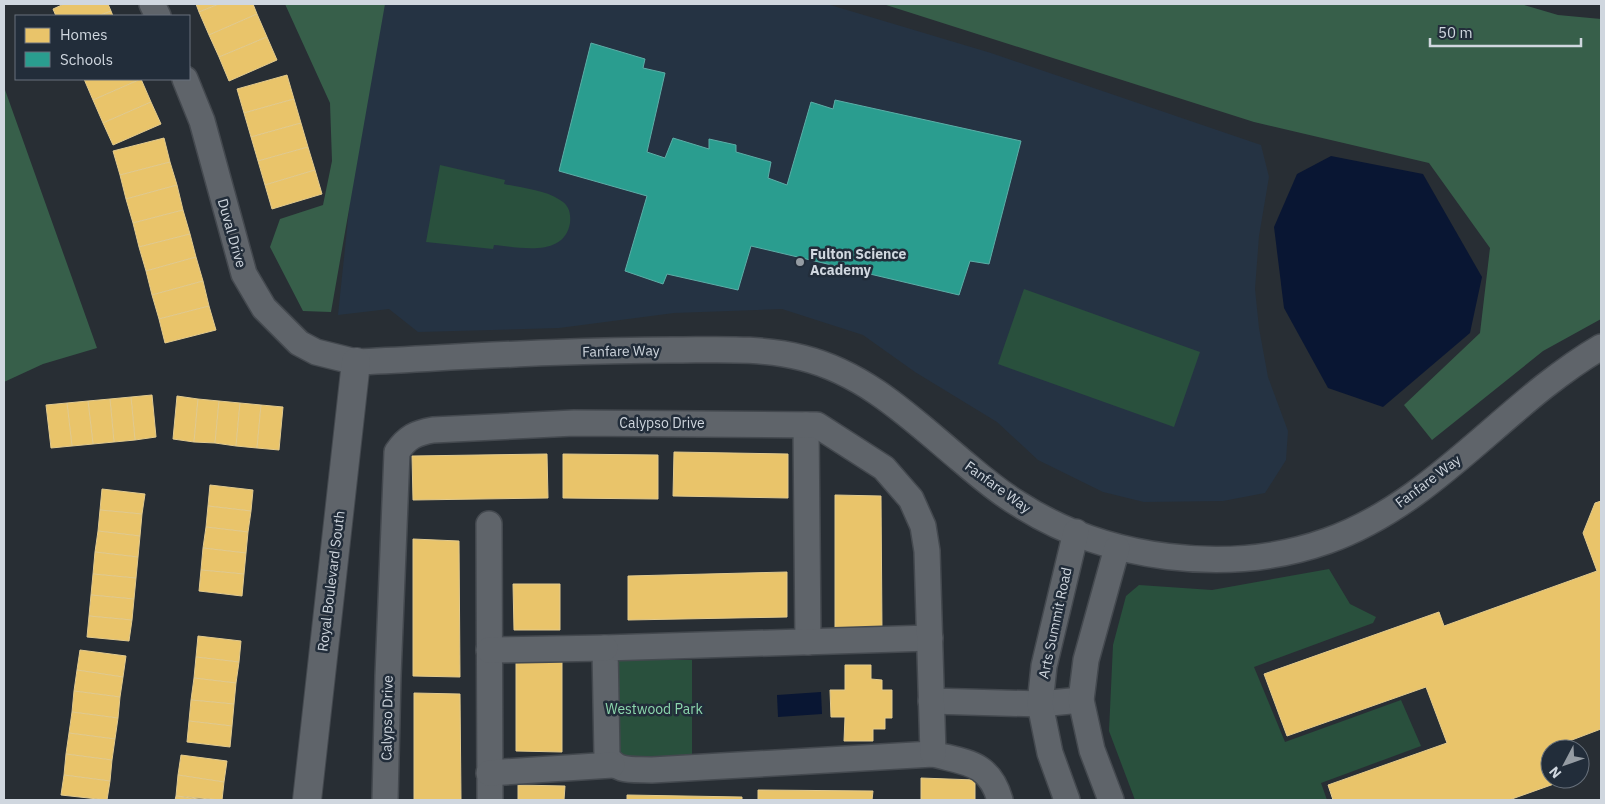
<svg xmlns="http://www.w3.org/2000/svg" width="1605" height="804" viewBox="0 0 1605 804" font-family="'IBM Plex Sans',sans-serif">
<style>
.built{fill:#253343}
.green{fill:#29503d}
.forest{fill:#375f4a}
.water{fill:#091633}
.homes{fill:#e9c46a;stroke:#e2ca8d}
.schools{fill:#2a9d8f;stroke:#5caea7}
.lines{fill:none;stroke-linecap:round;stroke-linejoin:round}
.minor-casing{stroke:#44494f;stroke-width:28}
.tertiary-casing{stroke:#44494f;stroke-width:30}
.minor{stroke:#5f646a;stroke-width:25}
.tertiary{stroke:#5f646a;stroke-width:28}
.poi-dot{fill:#959ca3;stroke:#222d3a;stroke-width:2}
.labels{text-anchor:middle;stroke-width:5;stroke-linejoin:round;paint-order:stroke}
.street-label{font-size:14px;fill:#d0d7df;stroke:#222d3a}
.poi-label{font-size:14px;font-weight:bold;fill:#d0d7df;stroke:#222d3a;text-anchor:start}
.park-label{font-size:14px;fill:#8cd7ad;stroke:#222d3a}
</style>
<rect width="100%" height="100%" fill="#282e34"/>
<!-- built -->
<path class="built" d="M383 4H827L991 53 1261 145 1269 177 1259 236 1255 289 1259 328 1268 377 1288 431 1286 460 1265 493 1223 501 1144 502 1103 492 1038 460 997 422 915 372 863 335 782 309 674 313 559 328 418 332 389 309 338 315 357 133Z"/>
<!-- green -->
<g class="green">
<path d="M440 165 505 180 504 184C522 188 545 190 560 200 569 205 571 213 570 223 564 258 519 247 494 245L493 249 426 242Z"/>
<path d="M1024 289 1200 352 1174 427 998 364Z"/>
<path d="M1329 569 1350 604 1376 617 1373 623 1254 667 1285 742 1401 700 1421 746 1321 783 1327 800H1135L1109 731 1113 645 1126 596 1139 585 1212 590Z"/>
<path d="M616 660H692V757H617Z"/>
</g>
<!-- forest -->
<g class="forest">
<path d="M285 4H385L331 312 303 311 270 247 280 219 323 205 332 161 330 103Z"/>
<path d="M883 4H1521L1558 15 1601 19V319L1543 351 1432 440 1404 405 1480 333 1490 248 1429 163 1254 122Z"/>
<path d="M4 87 97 348 43 364 4 382Z"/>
</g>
<!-- water -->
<g class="water">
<path d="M1331 156 1423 174 1482 277 1470 333 1383 407 1328 388 1284 308 1274 227 1297 174Z"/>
<path d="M821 692 822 714 778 717 777 695Z"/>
</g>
<!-- homes -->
<g class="homes">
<path d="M64 4H108L111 11 98 16H56L53 9Z"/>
<path d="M196 4H219L199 12Z"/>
<path d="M219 4H253L257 14 209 35 199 12Z"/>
<path d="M111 11 113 16H98Z"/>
<path d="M257 14 267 37 219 57 209 35Z"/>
<path d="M267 37 277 60 229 81 219 57Z"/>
<path d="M287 75 294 99 244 113 237 89Z"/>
<path d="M84 79H141L93 100Z"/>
<path d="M141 79 151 102 103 123 93 100Z"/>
<path d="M294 99 301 123 251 137 244 113Z"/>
<path d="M151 102 161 124 113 145 103 123Z"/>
<path d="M301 123 308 147 258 161 251 137Z"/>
<path d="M164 138 170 162 120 175 113 151Z"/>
<path d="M308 147 315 170 265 185 258 161Z"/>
<path d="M170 162 177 185 126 199 120 175Z"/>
<path d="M315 170 322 194 272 209 265 185Z"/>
<path d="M177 185 183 210 133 223 126 199Z"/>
<path d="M183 210 190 234 139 247 133 223Z"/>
<path d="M190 234 196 257 146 271 139 247Z"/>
<path d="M196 257 203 281 152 295 146 271Z"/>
<path d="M203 281 209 306 159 319 152 295Z"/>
<path d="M209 306 216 330 165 343 159 319Z"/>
<path d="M152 395 156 437 135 440 131 397Z"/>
<path d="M177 396 198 399 194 442 173 439Z"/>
<path d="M131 397 135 440 114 442 110 399Z"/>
<path d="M110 399 114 442 93 444 88 401Z"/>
<path d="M198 399 219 401 215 443 194 442Z"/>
<path d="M88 401 93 444 72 446 67 403Z"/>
<path d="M219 401 240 403 236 446 215 443Z"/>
<path d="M67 403 72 446 51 448 46 405Z"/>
<path d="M240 403 261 405 257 448 236 446Z"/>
<path d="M261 405 283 407 279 450 257 448Z"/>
<path d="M674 452 788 454V498L673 496Z"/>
<path d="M547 454 548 498 413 500 412 456Z"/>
<path d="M563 454 658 455V499L563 498Z"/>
<path d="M210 485 253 490 251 511 208 506Z"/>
<path d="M102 489 145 494 142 514 100 510Z"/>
<path d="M835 495 881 496 882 633 835 631Z"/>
<path d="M1601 501V729L1556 746 1557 749H1550V779H1568L1509 800H1333L1328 785 1447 743 1426 687 1287 736 1264 674 1439 612 1444 626 1597 571 1583 533 1595 503Z"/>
<path d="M208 506 251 511 248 532 206 527Z"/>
<path d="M100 510 142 514 140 536 98 531Z"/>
<path d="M206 527 248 532 246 553 203 548Z"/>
<path d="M98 531 140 536 138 557 95 552Z"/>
<path d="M413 539 459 541 460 677 413 676Z"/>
<path d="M203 548 246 553 244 574 201 570Z"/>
<path d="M95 552 138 557 136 578 93 574Z"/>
<path d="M201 570 244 574 242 596 199 591Z"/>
<path d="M787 572V617L628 620V576Z"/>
<path d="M93 574 136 578 134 599 91 595Z"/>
<path d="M513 584H560V630H514Z"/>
<path d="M91 595 134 599 132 620 89 616Z"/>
<path d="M89 616 132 620 129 641 87 637Z"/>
<path d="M198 636 241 641 239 662 196 657Z"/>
<path d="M80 650 126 656 123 677 77 670Z"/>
<path d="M196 657 239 662 236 683 194 678Z"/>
<path d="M516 661 562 662V752L516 751Z"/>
<path d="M845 665H871V679L882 680V690H892V718H885V729H873V741H844L845 717H831L830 690H845Z"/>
<path d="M77 670 123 677 120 697 74 691Z"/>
<path d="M194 678 236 683 234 704 191 700Z"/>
<path d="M74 691 120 697 118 718 72 712Z"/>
<path d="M414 693 460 694 461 800H414Z"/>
<path d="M191 700 234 704 232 726 189 721Z"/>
<path d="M72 712 118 718 115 739 69 733Z"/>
<path d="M189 721 232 726 230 747 187 742Z"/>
<path d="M69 733 115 739 112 760 66 754Z"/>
<path d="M66 754 112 760 110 781 64 775Z"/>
<path d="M181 755 227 761 224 782 178 775Z"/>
<path d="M64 775 110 781 107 800 61 795Z"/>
<path d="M178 775 224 782 222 800 176 796Z"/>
<path d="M921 778 975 780V800H921Z"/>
<path d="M518 785 565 786 564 800H518Z"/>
<path d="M758 790 873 791 872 800H758Z"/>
<path d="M627 795 742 797V800H627Z"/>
<path d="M176 796 206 800H175Z"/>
</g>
<!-- schools -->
<path class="schools" d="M591 43 645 59 643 68 665 73 647 152 665 158 673 138 709 149V139L736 145V152L771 162 768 178 787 185 811 102 833 109 835 100 1021 141 989 264 970 261 959 295 751 246 738 290 667 274 663 284 625 271 647 196 559 171Z"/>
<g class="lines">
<defs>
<g id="minor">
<path d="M152 4 158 16"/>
<path d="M185 79 202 121 244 274 264 308 299 343 316 352 356 362C462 357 567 350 673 350 716 350 760 347 803 358 867 374 913 420 962 461 980 476 997 491 1017 503 1105 560 1228 576 1327 541 1435 503 1505 403 1601 347"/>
<path d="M806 425 808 642"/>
<path d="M489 524 490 800"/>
<path d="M930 638 605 648 607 756C617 773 633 769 652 770L933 754C967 763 989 762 1000 800"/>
<path d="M489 650 605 648"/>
<path d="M931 701 1040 704 1081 700"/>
<path d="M489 773 612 765"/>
<path d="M385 800 388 676 397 452C407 437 416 433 433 430L574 423 817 425 884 468 911 499 923 526 927 551 933 754"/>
<path d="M1067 800 1050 753 1040 704 1044 666 1076 532"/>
<path d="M1111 800 1092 750 1081 700 1086 660 1117 548"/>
</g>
<path id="tertiary" d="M307 800 356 362"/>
</defs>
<!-- minor casing -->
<use href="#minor" class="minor-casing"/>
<!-- tertiary casing -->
<use href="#tertiary" class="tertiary-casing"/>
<!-- minor -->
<use href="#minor" class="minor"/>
<!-- tertiary -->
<use href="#tertiary" class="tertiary"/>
</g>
<!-- markers -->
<circle class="poi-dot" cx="800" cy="262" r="5"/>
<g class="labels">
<!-- street labels -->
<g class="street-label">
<text transform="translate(232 233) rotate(74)" y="5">Duval Drive</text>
<text transform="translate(621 351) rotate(-1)" y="5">Fanfare Way</text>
<text x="662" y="428">Calypso Drive</text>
<text transform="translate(1428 481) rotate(-37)" y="5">Fanfare Way</text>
<text transform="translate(998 487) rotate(36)" y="5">Fanfare Way</text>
<text transform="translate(331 581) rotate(-83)" y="5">Royal Boulevard South</text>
<text transform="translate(1055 623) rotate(-78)" y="5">Arts Summit Road</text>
<text transform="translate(387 718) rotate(-89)" y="5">Calypso Drive</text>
</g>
<!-- poi labels -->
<g class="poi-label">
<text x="810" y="259">Fulton Science<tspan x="810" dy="16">Academy</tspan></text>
</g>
<!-- park labels -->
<g class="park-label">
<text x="654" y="714">Westwood Park</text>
</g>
</g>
<!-- border -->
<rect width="1605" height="804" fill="none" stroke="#d0d7df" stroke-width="10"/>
<!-- legend -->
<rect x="15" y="15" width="175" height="65" fill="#222d3a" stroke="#68717c"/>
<rect x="25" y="28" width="25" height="15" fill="#e9c46a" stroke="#68717c"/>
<text x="60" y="40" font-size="15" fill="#d0d7df">Homes</text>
<rect x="25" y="52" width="25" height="15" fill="#2a9d8f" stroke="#68717c"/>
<text x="60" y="65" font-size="15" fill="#d0d7df">Schools</text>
<!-- north arrow -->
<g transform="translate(1565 764) rotate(229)"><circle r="24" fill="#222d3a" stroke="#68717c"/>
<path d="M0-4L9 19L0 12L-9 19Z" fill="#959ca3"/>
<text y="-8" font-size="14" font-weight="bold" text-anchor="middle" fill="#d0d7df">N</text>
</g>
<!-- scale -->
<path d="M1430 38v8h151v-8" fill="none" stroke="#d0d7df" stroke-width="2.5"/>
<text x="1438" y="38" font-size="15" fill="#d0d7df" stroke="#222d3a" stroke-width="4" paint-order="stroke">50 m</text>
</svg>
